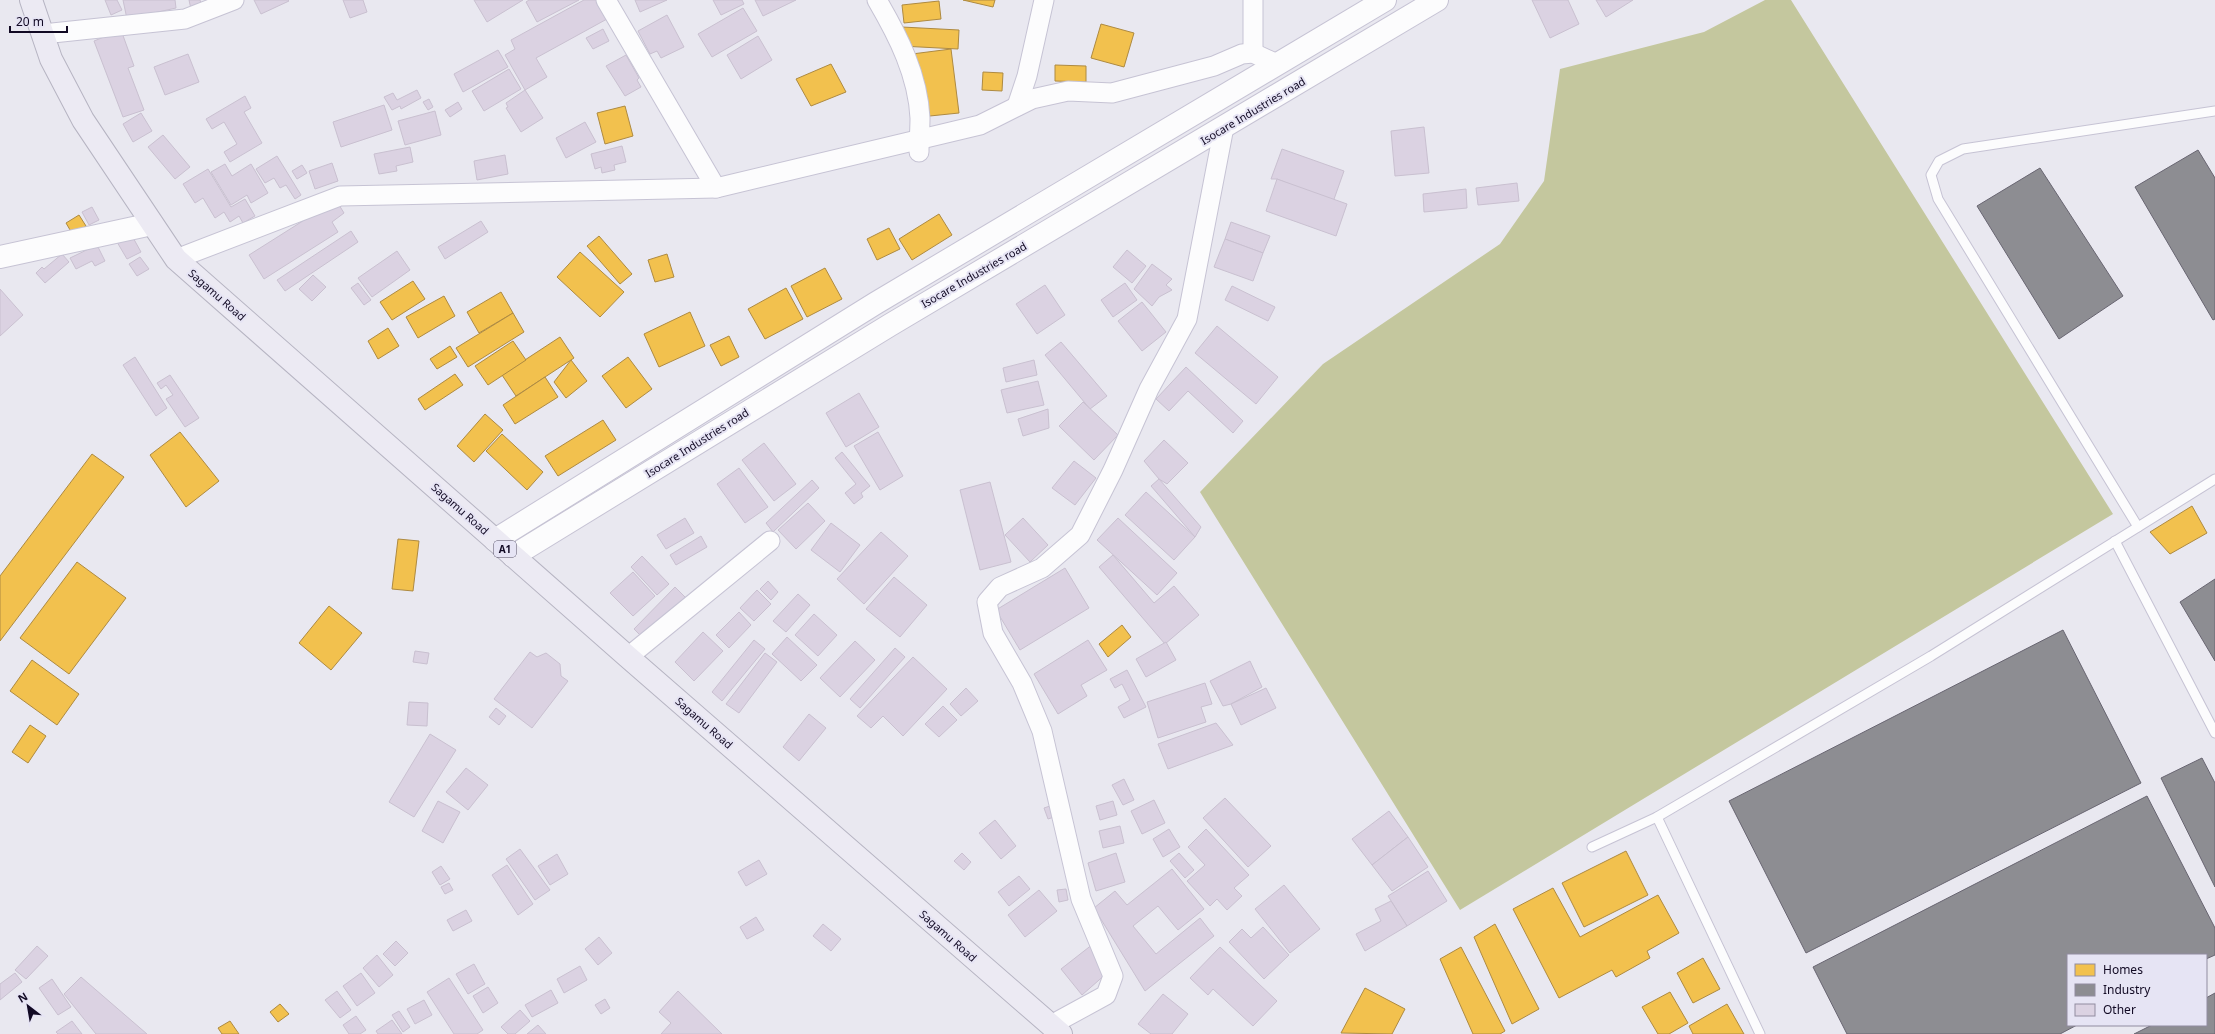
<svg xmlns="http://www.w3.org/2000/svg" width="2215" height="1034" viewBox="0 0 2215 1034" font-family="'Noto Sans',sans-serif">
<style>
.forest{fill:#c4c79e}
.homes{fill:#f2c14e;stroke:#ae8a41}
.industry{fill:#8d8d92;stroke:#686571}
.building{fill:#dbd2e2;stroke:#c9c0d0}
.lines{fill:none;stroke-linecap:round;stroke-linejoin:round}
.lane-casing{stroke:#c6c3d4;stroke-width:11}
.street-casing{stroke:#c6c3d4;stroke-width:21}
.secondary-casing{stroke:#c6c3d4;stroke-width:24}
.highway-casing{stroke:#b6b4c2;stroke-width:24}
.lane{stroke:#fcfcfd;stroke-width:9}
.street{stroke:#fcfcfd;stroke-width:19}
.secondary{stroke:#fcfcfd;stroke-width:22}
.highway{stroke:#eceaf3;stroke-width:22}
.labels{text-anchor:middle;stroke-width:4;stroke-linejoin:round;paint-order:stroke}
.shield{fill:#e6e4f4;stroke:#514b62;stroke-width:1}
.shield-label{font-size:10px;font-weight:bold;fill:#110923}
.street-label{font-size:11px;fill:#110923;stroke:#e6e4f4}
</style>
<rect width="100%" height="100%" fill="#e9e8f0"/>
<!-- forest -->
<path class="forest" d="M1765 0H1791L2113 514 1460 910 1200 492 1323 364 1500 244 1544 181 1560 69 1704 32Z"/>
<!-- homes -->
<g class="homes">
<path d="M963 0H995L993 7Z"/>
<path d="M939 1 941 19 904 23 902 5Z"/>
<path d="M1101 24 1134 33 1124 67 1091 58Z"/>
<path d="M902 27 959 30 958 49 901 46Z"/>
<path d="M951 49 959 113 920 117 912 54Z"/>
<path d="M831 64 846 92 811 106 796 79Z"/>
<path d="M1055 65 1086 66V82L1055 81Z"/>
<path d="M983 72 1003 73 1002 91 982 90Z"/>
<path d="M625 106 633 136 605 144 597 113Z"/>
<path d="M939 214 952 235 912 260 899 239Z"/>
<path d="M79 215 86 226 73 235 66 223Z"/>
<path d="M889 228 900 249 877 260 867 239Z"/>
<path d="M599 236 632 274 620 284 587 246Z"/>
<path d="M580 252 624 292 600 317 557 277Z"/>
<path d="M667 254 674 277 655 282 648 260Z"/>
<path d="M825 268 842 299 807 317 791 286Z"/>
<path d="M413 281 425 299 392 320 380 302Z"/>
<path d="M786 288 803 319 765 339 748 309Z"/>
<path d="M501 292 513 313 479 333 467 312Z"/>
<path d="M444 296 455 316 418 338 406 317Z"/>
<path d="M690 312 705 346 659 367 644 334Z"/>
<path d="M513 313 524 332 468 367 456 348Z"/>
<path d="M388 328 399 346 378 359 368 341Z"/>
<path d="M729 336 739 357 721 366 710 345Z"/>
<path d="M560 337 574 358 516 396 502 375Z"/>
<path d="M513 341 526 360 488 385 475 366Z"/>
<path d="M450 346 457 357 437 369 430 359Z"/>
<path d="M628 357 652 389 626 408 602 376Z"/>
<path d="M571 360 587 381 566 398 554 382Z"/>
<path d="M455 374 463 385 425 410 418 399Z"/>
<path d="M545 377 558 397 515 424 503 405Z"/>
<path d="M485 414 503 430 474 462 457 446Z"/>
<path d="M603 420 616 440 558 476 545 456Z"/>
<path d="M180 432 219 481 186 507 150 455Z"/>
<path d="M502 434 543 472 527 490 486 451Z"/>
<path d="M92 454 124 477 0 641V576Z"/>
<path d="M2192 506 2207 533 2170 554 2150 532Z"/>
<path d="M398 539 419 541 413 591 392 589Z"/>
<path d="M77 562 126 598 69 674 20 638Z"/>
<path d="M329 606 362 633 331 670 299 643Z"/>
<path d="M1122 625 1131 637 1108 657 1099 644Z"/>
<path d="M32 660 79 694 57 725 10 691Z"/>
<path d="M30 725 46 736 28 763 12 752Z"/>
<path d="M1626 851 1648 895 1584 927 1562 883Z"/>
<path d="M1553 888 1580 937 1658 895 1679 933 1647 951 1650 958 1616 977 1612 970 1559 998 1513 909Z"/>
<path d="M1495 924 1539 1009 1512 1024 1474 937Z"/>
<path d="M1461 947 1505 1031 1500 1034H1473L1440 959Z"/>
<path d="M1703 958 1720 989 1693 1003 1677 973Z"/>
<path d="M1365 988 1405 1009 1392 1034 1341 1033Z"/>
<path d="M1670 992 1688 1023 1669 1034H1658L1642 1007Z"/>
<path d="M280 1004 289 1014 278 1022 270 1012Z"/>
<path d="M1727 1004 1744 1034H1693L1689 1026Z"/>
<path d="M230 1021 239 1034H222L218 1028Z"/>
</g>
<!-- industry -->
<g class="industry">
<path d="M2198 150 2215 178V319L2213 320 2135 187Z"/>
<path d="M2040 168 2123 296 2059 339 1977 206Z"/>
<path d="M2215 579V661L2180 602Z"/>
<path d="M2063 630 2141 783 1806 953 1729 801Z"/>
<path d="M2202 758 2215 783V887L2161 778Z"/>
<path d="M2147 796 2215 928V955L2206 959V955H2068V1025H2077L2060 1034H1847L1813 967Z"/>
<path d="M2215 993V1034H2134L2152 1025H2206V998Z"/>
</g>
<!-- building -->
<g class="building">
<path d="M105 0H117L122 10 111 15Z"/>
<path d="M123 0H175L176 8 127 19Z"/>
<path d="M189 0H200L202 7 191 9Z"/>
<path d="M254 0H288L289 1 261 14Z"/>
<path d="M343 0H363L367 12 350 18Z"/>
<path d="M474 0H523L487 22Z"/>
<path d="M529 0H579L537 22 526 2Z"/>
<path d="M584 0H597L607 19 536 58 547 77 525 90 505 55 515 49 511 40Z"/>
<path d="M635 0H667L640 12Z"/>
<path d="M713 0H742L744 4 721 15Z"/>
<path d="M755 0H796L763 16Z"/>
<path d="M1532 0H1568L1579 24 1550 38Z"/>
<path d="M1596 0H1633L1606 17Z"/>
<path d="M743 8 757 31 712 57 698 34Z"/>
<path d="M667 15 684 47 661 58 657 51 650 54 638 31Z"/>
<path d="M603 29 609 41 593 49 586 38Z"/>
<path d="M121 30 134 66 128 68 144 110 123 117 94 41Z"/>
<path d="M758 36 772 60 741 79 727 55Z"/>
<path d="M498 50 508 67 463 92 454 74Z"/>
<path d="M188 54 199 82 165 95 154 67Z"/>
<path d="M626 55 639 78 637 80 641 87 625 96 606 66Z"/>
<path d="M509 69 521 89 484 111 472 91Z"/>
<path d="M417 90 421 98 401 109 400 106 392 110 384 97 393 93 397 100Z"/>
<path d="M525 90 543 118 521 132 506 108 508 107 506 103Z"/>
<path d="M245 96 251 108 244 112 262 143 230 162 224 152 237 144 224 122 212 129 206 119Z"/>
<path d="M429 99 433 107 428 110 423 102Z"/>
<path d="M458 102 462 109 450 117 445 110Z"/>
<path d="M384 105 392 130 341 147 333 122Z"/>
<path d="M435 111 441 135 405 145 398 121Z"/>
<path d="M141 113 152 131 133 142 123 124Z"/>
<path d="M585 122 596 142 566 158 556 138Z"/>
<path d="M1424 127 1429 173 1395 176 1391 131Z"/>
<path d="M163 135 190 167 175 179 148 147Z"/>
<path d="M622 146 626 162 614 165 615 170 602 173 601 167 595 169 591 154Z"/>
<path d="M410 147 413 162 396 166 397 171 379 174 374 154Z"/>
<path d="M1282 149 1344 171 1333 202 1277 179H1271Z"/>
<path d="M505 155 508 174 477 180 474 161Z"/>
<path d="M277 156 301 195 295 199 286 185 280 188 274 178 265 183 256 169Z"/>
<path d="M332 163 338 181 315 189 309 171Z"/>
<path d="M225 164 232 176 251 164 268 193 251 203 247 195 231 205 211 172Z"/>
<path d="M302 165 307 173 297 179 292 171Z"/>
<path d="M208 169 231 207 245 199 255 216 243 223 239 216 230 222 224 212 215 218 203 198 195 203 183 184Z"/>
<path d="M1277 179 1347 204 1336 236 1266 211Z"/>
<path d="M1517 183 1519 201 1478 205 1476 188Z"/>
<path d="M1466 189 1467 208 1424 212 1423 194Z"/>
<path d="M336 200 344 213 332 222 338 232 264 279 249 255Z"/>
<path d="M92 207 99 220 89 225 82 212Z"/>
<path d="M481 221 488 232 445 259 438 247Z"/>
<path d="M1231 222 1270 236 1263 253 1225 239Z"/>
<path d="M351 231 358 242 285 291 277 280Z"/>
<path d="M131 234 141 252 127 259 117 242Z"/>
<path d="M1225 239 1263 253 1253 281 1214 267Z"/>
<path d="M97 245 105 261 95 266 92 261 76 269 70 258Z"/>
<path d="M1127 250 1146 266 1132 283 1113 267Z"/>
<path d="M397 251 410 270 372 297 358 278Z"/>
<path d="M62 254 69 262 45 283 36 273 42 267 44 269Z"/>
<path d="M140 257 149 269 137 276 129 264Z"/>
<path d="M1152 264 1172 279 1166 285 1172 290 1159 297 1152 306 1134 289Z"/>
<path d="M313 275 326 287 312 301 299 289Z"/>
<path d="M358 283 371 300 364 305 351 288Z"/>
<path d="M1125 283 1137 300 1113 317 1101 300Z"/>
<path d="M1045 285 1065 315 1037 334 1016 304Z"/>
<path d="M1232 286 1275 307 1268 321 1225 300Z"/>
<path d="M0 289 23 315 0 336Z"/>
<path d="M1142 302 1166 332 1142 351 1118 321Z"/>
<path d="M1217 326 1278 377 1256 404 1195 353Z"/>
<path d="M1061 342 1107 396 1090 409 1045 355Z"/>
<path d="M135 357 167 408 156 416 123 365Z"/>
<path d="M1034 360 1037 375 1006 382 1003 368Z"/>
<path d="M1186 367 1243 421 1233 433 1188 391 1169 411 1156 399Z"/>
<path d="M170 375 199 418 185 427 166 399 173 395 166 385 161 389 157 383Z"/>
<path d="M1038 381 1044 405 1007 413 1001 390Z"/>
<path d="M859 393 879 427 846 447 826 413Z"/>
<path d="M1083 402 1118 435 1094 460 1059 426Z"/>
<path d="M1048 409 1049 428 1023 436 1018 419Z"/>
<path d="M878 432 903 476 880 490 854 446Z"/>
<path d="M1164 440 1188 463 1167 484 1159 479 1144 461Z"/>
<path d="M764 443 796 484 774 501 742 460Z"/>
<path d="M842 452 870 486 861 493 863 497 854 504 845 493 856 484 835 458Z"/>
<path d="M1074 461 1096 478 1075 505 1052 488Z"/>
<path d="M739 468 768 507 745 523 717 484Z"/>
<path d="M1159 479 1201 527 1195 537 1151 486Z"/>
<path d="M812 480 819 488 773 532 766 523Z"/>
<path d="M990 482 1011 562 980 570 960 490Z"/>
<path d="M1146 492 1195 537 1174 560 1125 515Z"/>
<path d="M808 503 825 521 796 549 778 530Z"/>
<path d="M685 518 694 533 666 549 657 535Z"/>
<path d="M1023 518 1048 545 1030 562 1005 535Z"/>
<path d="M1118 518 1177 573 1157 595 1097 540Z"/>
<path d="M831 523 860 545 840 572 811 550Z"/>
<path d="M881 532 908 556 864 604 837 579Z"/>
<path d="M701 536 707 547 676 565 670 555Z"/>
<path d="M1113 555 1154 603 1174 586 1199 615 1165 644 1099 567Z"/>
<path d="M642 556 669 584 657 595 631 567Z"/>
<path d="M1065 568 1089 608 1020 650 996 610Z"/>
<path d="M633 572 655 596 633 616 610 593Z"/>
<path d="M894 577 927 605 900 637 866 609Z"/>
<path d="M768 581 778 592 771 600 760 589Z"/>
<path d="M675 587 686 598 644 639 634 629Z"/>
<path d="M757 590 771 604 754 621 740 608Z"/>
<path d="M798 594 810 605 786 632 773 621Z"/>
<path d="M739 612 751 625 729 648 716 635Z"/>
<path d="M814 614 837 635 818 656 795 635Z"/>
<path d="M703 632 723 651 694 681 675 662Z"/>
<path d="M787 637 817 665 801 681 772 654Z"/>
<path d="M754 640 765 649 722 701 712 692Z"/>
<path d="M1088 640 1107 670 1081 685 1087 696 1058 714 1034 674Z"/>
<path d="M855 641 875 660 840 697 820 678Z"/>
<path d="M1166 642 1176 660 1146 677 1136 659Z"/>
<path d="M895 648 905 657 860 708 850 699Z"/>
<path d="M415 651 429 653 427 664 413 662Z"/>
<path d="M530 652 537 657 546 653 560 664 561 676 568 681 532 728 494 699Z"/>
<path d="M765 653 777 662 739 713 726 704Z"/>
<path d="M913 657 947 689 903 736 883 716 871 728 857 716Z"/>
<path d="M1250 661 1262 687 1231 704 1223 706 1210 681Z"/>
<path d="M1127 670 1146 707 1124 718 1118 707 1130 700 1122 684 1115 688 1110 679Z"/>
<path d="M1205 683 1212 704 1201 707 1206 722 1158 738 1147 702Z"/>
<path d="M966 688 978 701 961 716 950 704Z"/>
<path d="M1266 688 1276 708 1241 725 1231 704Z"/>
<path d="M409 702 428 703 427 726 407 725Z"/>
<path d="M943 706 957 720 939 737 925 724Z"/>
<path d="M496 708 506 716 499 725 489 717Z"/>
<path d="M809 714 826 728 799 761 783 747Z"/>
<path d="M1216 723 1233 745 1168 769 1158 744Z"/>
<path d="M430 734 456 750 414 817 389 802Z"/>
<path d="M466 768 488 785 468 810 446 792Z"/>
<path d="M1124 779 1134 800 1123 805 1112 785Z"/>
<path d="M1225 798 1271 846 1248 867 1203 818Z"/>
<path d="M1154 800 1165 823 1142 834 1131 811Z"/>
<path d="M438 801 460 812 443 843 422 831Z"/>
<path d="M1113 801 1117 815 1100 820 1096 806Z"/>
<path d="M1053 805 1057 816 1048 819 1044 808Z"/>
<path d="M1389 811 1408 837 1372 865 1352 839Z"/>
<path d="M995 820 1016 846 1001 859 979 833Z"/>
<path d="M1120 826 1124 843 1103 848 1099 831Z"/>
<path d="M1169 829 1180 847 1163 857 1153 839Z"/>
<path d="M1206 829 1249 875 1234 888 1242 896 1227 910 1217 899 1210 906 1187 881 1205 865 1188 847Z"/>
<path d="M1408 837 1428 867 1392 891 1372 865Z"/>
<path d="M520 849 550 890 535 900 506 859Z"/>
<path d="M962 853 971 862 964 870 954 861Z"/>
<path d="M1116 853 1125 882 1096 891 1088 863Z"/>
<path d="M1179 853 1194 870 1185 878 1170 861Z"/>
<path d="M557 854 568 874 550 885 538 866Z"/>
<path d="M759 860 767 874 746 886 738 872Z"/>
<path d="M507 865 533 904 518 915 492 875Z"/>
<path d="M441 866 450 879 440 885 432 872Z"/>
<path d="M1172 869 1204 909 1178 930 1158 906 1133 926 1156 954 1200 918 1214 936 1145 991 1094 908 1115 891 1127 905Z"/>
<path d="M1428 871 1447 901 1407 926 1388 896Z"/>
<path d="M1019 876 1030 889 1009 906 998 892Z"/>
<path d="M449 883 453 890 445 894 441 887Z"/>
<path d="M1284 885 1320 929 1290 953 1255 909Z"/>
<path d="M1066 889 1068 900 1059 902 1057 890Z"/>
<path d="M1039 890 1057 911 1025 937 1008 915Z"/>
<path d="M1391 901 1407 926 1365 951 1356 934 1381 921 1375 909Z"/>
<path d="M466 910 472 921 453 931 447 920Z"/>
<path d="M756 917 764 930 747 939 740 927Z"/>
<path d="M823 924 841 939 831 951 813 936Z"/>
<path d="M1263 927 1289 955 1264 979 1229 942 1242 929 1251 938Z"/>
<path d="M599 937 612 953 598 965 585 949Z"/>
<path d="M396 941 408 953 395 966 383 954Z"/>
<path d="M1093 944 1107 973 1082 995 1061 969Z"/>
<path d="M37 946 48 956 26 979 15 970Z"/>
<path d="M1220 947 1277 1001 1253 1026 1213 989 1208 995 1190 978Z"/>
<path d="M377 955 393 975 379 987 363 968Z"/>
<path d="M474 964 485 984 468 994 456 974Z"/>
<path d="M580 966 587 980 564 993 557 979Z"/>
<path d="M15 973 22 982 0 1000V984Z"/>
<path d="M361 973 375 993 357 1006 343 986Z"/>
<path d="M81 977 147 1034H96L64 994Z"/>
<path d="M449 978 483 1030 477 1034H454L427 992Z"/>
<path d="M52 979 71 1007 58 1015 39 988Z"/>
<path d="M488 987 498 1003 483 1013 473 996Z"/>
<path d="M551 990 558 1003 532 1017 525 1005Z"/>
<path d="M337 991 351 1010 340 1018 325 1000Z"/>
<path d="M678 991 722 1034H661L671 1023 659 1012Z"/>
<path d="M1163 994 1188 1014 1172 1034H1151L1138 1024Z"/>
<path d="M605 999 610 1008 601 1014 595 1005Z"/>
<path d="M424 1000 432 1015 415 1024 407 1009Z"/>
<path d="M520 1010 530 1021 515 1034H508L501 1027Z"/>
<path d="M399 1011 410 1027 403 1032 392 1015Z"/>
<path d="M356 1016 366 1030 360 1034H349L343 1025Z"/>
<path d="M392 1020 402 1034H378L376 1031Z"/>
<path d="M72 1021 82 1034H58L56 1032Z"/>
<path d="M538 1025 546 1034H527Z"/>
</g>
<g class="lines">
<defs>
<g id="lane">
<path d="M2138 527 1938 199 1931 175 1939 161 1963 149 2215 111"/>
<path d="M2115 541 2215 733"/>
<path d="M1657 817 1760 1034"/>
<path d="M1592 847 1657 817 1931 656 2215 479"/>
</g>
<g id="street">
<path d="M606 0 716 188"/>
<path d="M877 0C898 36 918 75 920 118 920 129 919 140 919 152"/>
<path d="M1253 0V53"/>
<path d="M43 34 185 19 234 0"/>
<path d="M1017 106 1027 76 1044 0"/>
<path d="M176 259 340 196 716 188 980 125 1032 99 1068 91 1112 93 1214 66 1242 54 1253 53 1277 64"/>
<path d="M628 657 770 541"/>
<path d="M1051 1025 1106 995 1113 976 1081 899 1042 731 1022 683 993 633 987 602 1000 587 1042 568 1080 535 1113 470 1149 389 1187 319 1224 127"/>
</g>
<g id="secondary">
<path d="M0 257 152 224"/>
<path d="M495 540 876 303 1385 0"/>
<path d="M513 556 890 325 1437 0"/>
</g>
<path id="highway" d="M31 0 51 59 83 120 176 259 628 657 1061 1034"/>
</defs>
<!-- lane casing -->
<use href="#lane" class="lane-casing"/>
<!-- street casing -->
<use href="#street" class="street-casing"/>
<!-- secondary casing -->
<use href="#secondary" class="secondary-casing"/>
<!-- highway casing -->
<use href="#highway" class="highway-casing"/>
<!-- lane -->
<use href="#lane" class="lane"/>
<!-- street -->
<use href="#street" class="street"/>
<!-- secondary -->
<use href="#secondary" class="secondary"/>
<!-- highway -->
<use href="#highway" class="highway"/>
</g>
<g class="labels">
<!-- shield labels -->
<rect class="shield" x="494" y="541" width="22" height="16" rx="3"/>
<g class="shield-label">
<text x="505" y="553">A1</text>
</g>
<!-- street labels -->
<g class="street-label">
<text transform="translate(1253 111) rotate(-31)" y="4">Isocare Industries road</text>
<text transform="translate(974 275) rotate(-30)" y="4">Isocare Industries road</text>
<text transform="translate(217 295) rotate(41)" y="4">Sagamu Road</text>
<text transform="translate(697 443) rotate(-32)" y="4">Isocare Industries road</text>
<text transform="translate(460 509) rotate(41)" y="4">Sagamu Road</text>
<text transform="translate(704 723) rotate(41)" y="4">Sagamu Road</text>
<text transform="translate(948 936) rotate(41)" y="4">Sagamu Road</text>
</g>
</g>
<!-- legend -->
<rect x="2067" y="954" width="140" height="72" fill="#e6e4f4" stroke="#918ca0"/>
<rect x="2075" y="964" width="20" height="12" fill="#f2c14e" stroke="#918ca0"/>
<text x="2103" y="974" font-size="12" fill="#110923">Homes</text>
<rect x="2075" y="984" width="20" height="12" fill="#8d8d92" stroke="#918ca0"/>
<text x="2103" y="994" font-size="12" fill="#110923">Industry</text>
<rect x="2075" y="1004" width="20" height="12" fill="#dbd2e2" stroke="#918ca0"/>
<text x="2103" y="1014" font-size="12" fill="#110923">Other</text>
<!-- north arrow -->
<g transform="translate(28 1006) rotate(329)" stroke="#e6e4f4" stroke-width="3" paint-order="stroke">
<path d="M0-3L7 15L0 10L-7 15Z" fill="#110923"/>
<text y="-6" font-size="11" font-weight="bold" text-anchor="middle" fill="#110923">N</text>
</g>
<!-- scale -->
<path d="M10 26v6h57v-6" fill="none" stroke="#110923" stroke-width="2"/>
<text x="16" y="26" font-size="12" fill="#110923" stroke="#e6e4f4" stroke-width="3" paint-order="stroke">20 m</text>
</svg>
